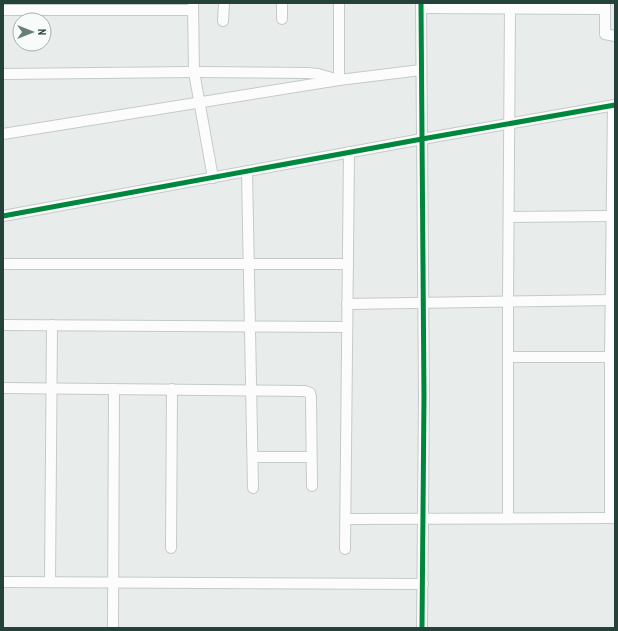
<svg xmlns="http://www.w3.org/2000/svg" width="618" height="631" viewBox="0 0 618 631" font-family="'PT Sans Narrow',sans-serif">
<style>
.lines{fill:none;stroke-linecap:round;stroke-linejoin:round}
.street-casing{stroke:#c5cac8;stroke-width:12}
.street{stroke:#fcfcfc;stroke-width:10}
.cycleway-casing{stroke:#f7fbf9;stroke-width:8}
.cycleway{stroke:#00873e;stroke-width:5}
</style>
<rect width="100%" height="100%" fill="#e8edeb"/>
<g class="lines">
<defs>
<g id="street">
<path d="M193 3 194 72 213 178"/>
<path d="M421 3 424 396 422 628"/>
<path d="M605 3V34L615 36"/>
<path d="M421 8 605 9"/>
<path d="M3 10H193"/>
<path d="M282 19V3"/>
<path d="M223 21 224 3"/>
<path d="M3 74 194 72 308 73 318 74 339 80V3"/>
<path d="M3 134 339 80 421 70"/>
<path d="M247 171 253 488"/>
<path d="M3 216 422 139 615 105"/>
<path d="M509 217 612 216"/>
<path d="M3 264H348"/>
<path d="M347 304 615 300"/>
<path d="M3 325 347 327"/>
<path d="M508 357H610"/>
<path d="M3 388 305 391 310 393 311 397 312 486"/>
<path d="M253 457H311"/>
<path d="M508 518V301L510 8"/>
<path d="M610 518V357L613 105"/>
<path d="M346 519 615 518"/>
<path d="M171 548 172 389"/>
<path d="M345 549 349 152"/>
<path d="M3 582 423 584"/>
<path d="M50 582 52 325"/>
<path d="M113 628 114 389"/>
</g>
</defs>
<!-- street casing -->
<use href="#street" class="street-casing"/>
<!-- street -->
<use href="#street" class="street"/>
<defs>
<g id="cycleway">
<path d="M421 3 424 396 422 628"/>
<path d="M3 216 422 139 615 105"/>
</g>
</defs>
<!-- cycleway casing -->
<use href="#cycleway" class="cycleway-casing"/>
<!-- cycleway -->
<use href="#cycleway" class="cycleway"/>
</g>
<!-- border -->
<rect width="618" height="631" fill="none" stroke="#24423a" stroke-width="8"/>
<!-- north arrow -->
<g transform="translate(32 32) rotate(90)"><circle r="19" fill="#f7fbf9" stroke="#a3b1ad"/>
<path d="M0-3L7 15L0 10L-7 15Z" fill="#697e78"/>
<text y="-6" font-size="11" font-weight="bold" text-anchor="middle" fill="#24423a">N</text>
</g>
</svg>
